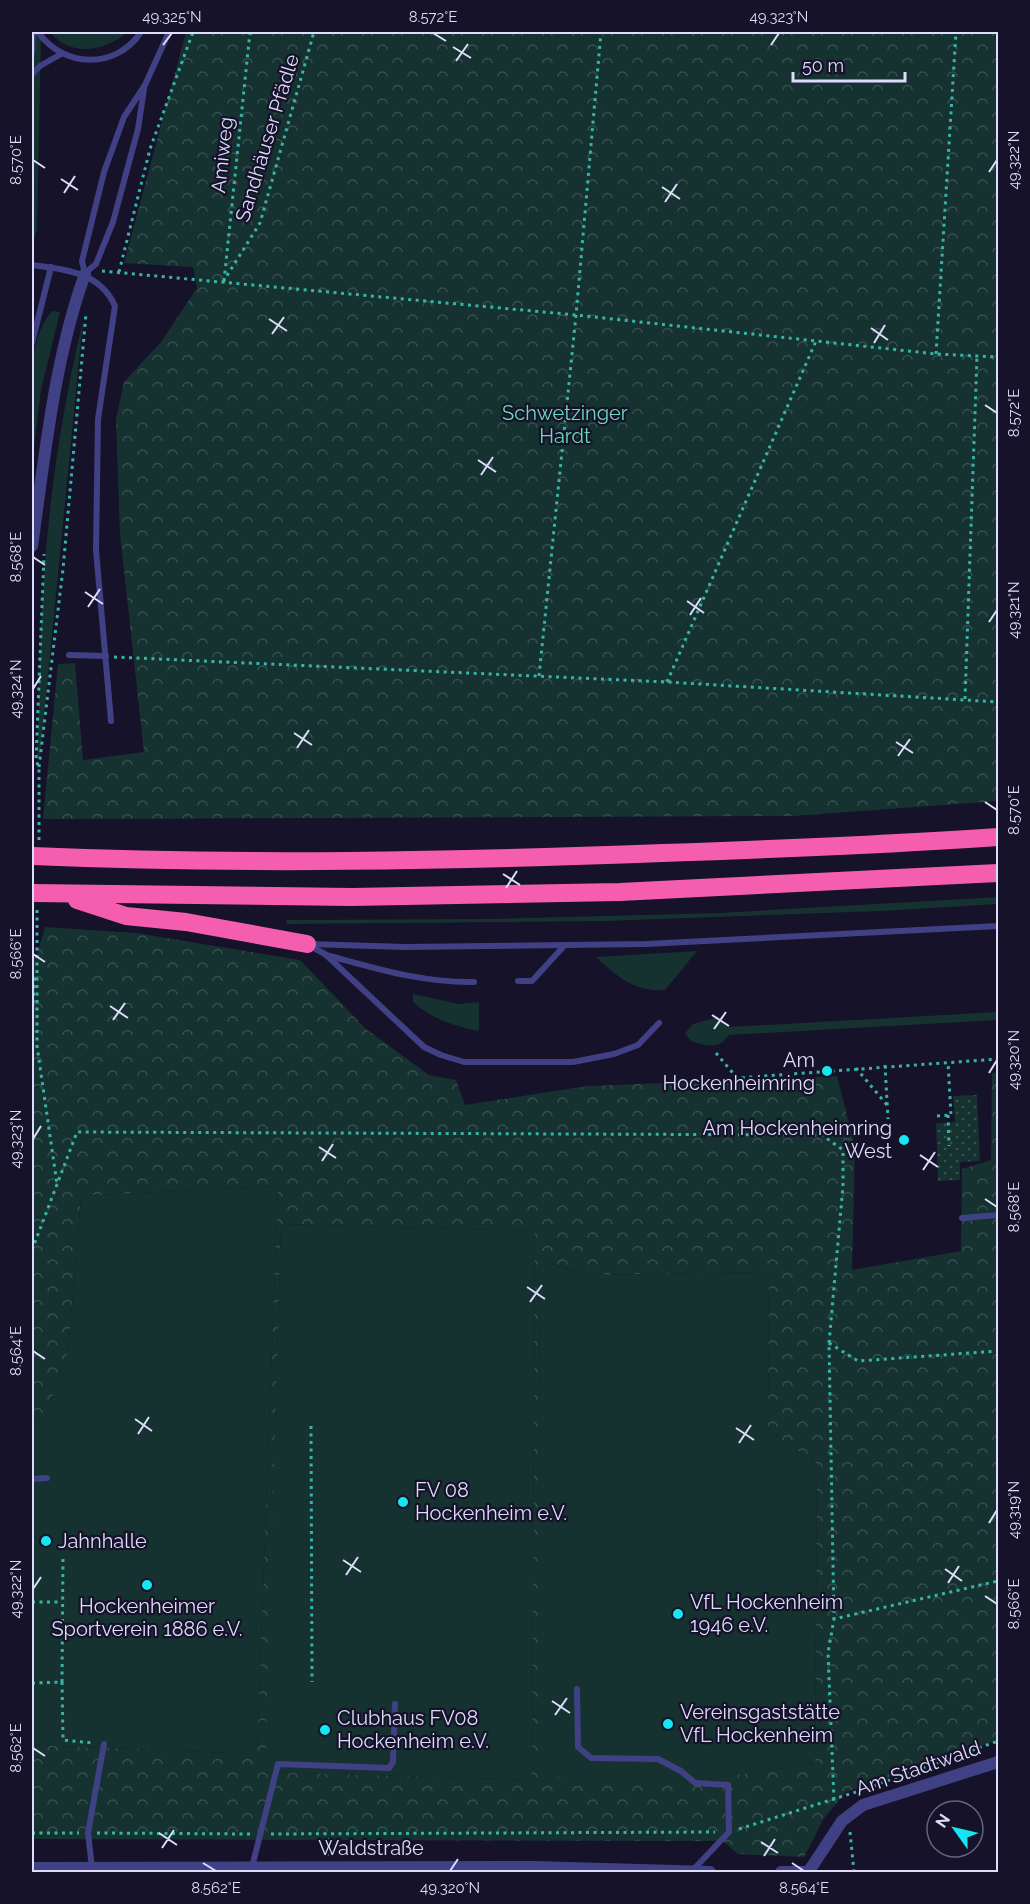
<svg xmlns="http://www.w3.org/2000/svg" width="1030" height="1904" viewBox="0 0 1030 1904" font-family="Raleway,sans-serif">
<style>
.green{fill:#153230}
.forest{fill:url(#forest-crowns);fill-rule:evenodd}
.park{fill:url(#park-dots)}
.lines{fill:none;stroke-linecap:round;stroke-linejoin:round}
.path{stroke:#38b4a6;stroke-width:3;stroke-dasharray:3 4.5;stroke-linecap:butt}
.service{stroke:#404184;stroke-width:6}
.minor{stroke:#404184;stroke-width:12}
.motorway{stroke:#f55eaf;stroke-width:18}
.ticks{fill:none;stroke:#dedcfd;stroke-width:2}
.poi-dot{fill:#14e7f1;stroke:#151229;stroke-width:2}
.labels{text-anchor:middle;stroke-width:4.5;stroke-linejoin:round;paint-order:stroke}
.street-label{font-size:20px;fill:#dedcfd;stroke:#151229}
.park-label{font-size:20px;fill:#6bdab8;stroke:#151229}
.poi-label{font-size:20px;fill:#dedcfd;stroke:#151229;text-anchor:start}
.neatline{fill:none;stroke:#dedcfd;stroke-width:2}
.ticks-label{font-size:15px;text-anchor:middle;fill:#dedcfd}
</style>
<defs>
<pattern id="forest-crowns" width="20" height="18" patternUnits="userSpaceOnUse" patternTransform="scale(1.5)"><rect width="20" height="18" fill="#153230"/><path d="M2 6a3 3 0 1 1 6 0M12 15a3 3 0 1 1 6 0" fill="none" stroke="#374f4f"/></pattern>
<pattern id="park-dots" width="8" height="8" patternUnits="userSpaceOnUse" patternTransform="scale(1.5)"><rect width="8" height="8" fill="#153230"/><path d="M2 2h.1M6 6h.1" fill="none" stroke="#374f4f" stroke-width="1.8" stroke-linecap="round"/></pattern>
</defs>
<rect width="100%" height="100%" fill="#151229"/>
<!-- green -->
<g class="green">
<path d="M32 32H41L37 230 32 246Z"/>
<path d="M50 32H128C105 51 71 58 50 32Z"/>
<path d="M52 311 60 312 41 390 32 465C31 419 21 348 52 311Z"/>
<path d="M83 320 40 758H37C40 698 39 637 44 576 50 490 63 405 83 320Z"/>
<path d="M998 897V904L881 911 606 921 287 924 286 920 490 919 720 913Z"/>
<path d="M697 951 665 990C635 992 617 977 596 957Z"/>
<path d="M413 994 459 1004 479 1002V1031C456 1027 430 1018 413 1002Z"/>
<path d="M998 1012V1020L729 1035C719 1050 707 1046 691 1041L685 1033 693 1024 718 1017 729 1027Z"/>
<path d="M278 1186 257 1754 32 1745V1425L44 1421 68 1352 81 1196Z"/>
<path d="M281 1224 535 1231 532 1780 264 1772Z"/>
<path d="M539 1263H550L585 1275 769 1272 768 1430 817 1464 815 1764 684 1782 540 1777Z"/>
</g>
<!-- forest -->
<g class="forest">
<path d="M186 32H998V801L793 816 43 819 58 664 75 663 83 760 144 752 120 534 116 419 124 382 161 342 197 288 193 267 124 263Z"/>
<path d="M45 927 136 933 300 960 366 1029 429 1075 456 1080 465 1105 588 1086 837 1076 855 1147 852 1270 961 1251 962 1169 991 1160 992 1073 998 1072V1740L846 1792 824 1818 804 1857 738 1854 723 1841 32 1839V1745L257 1754 278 1186 81 1196 68 1352 44 1421 32 1425V954H37ZM281 1224 535 1231 532 1780 265 1772ZM539 1263H551L585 1275 769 1272 768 1430 817 1464 815 1764 684 1782 541 1776Z"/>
</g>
<!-- park -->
<path class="park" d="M977 1095 980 1161 960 1162V1180L938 1181 936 1123 955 1122 953 1096Z"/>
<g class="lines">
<!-- path -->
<g class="path">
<path d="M102 271 576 315 936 354 998 357"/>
<path d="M119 272 150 149 193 32"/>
<path d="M224 281 250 32"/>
<path d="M223 282 260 223 314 32"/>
<path d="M936 354 956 32"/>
<path d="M114 657 667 682 998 702"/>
<path d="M539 676 576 315 601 32"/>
<path d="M667 682 816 341"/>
<path d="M965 699 977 356"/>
<path d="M39 767 63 569 86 314"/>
<path d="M39 840V768L36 760 44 554"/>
<path d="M37 910V1046L57 1184"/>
<path d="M32 1018 35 974"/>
<path d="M716 1053 737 1078 998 1059"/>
<path d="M885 1065 888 1119"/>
<path d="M856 1068 887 1105"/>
<path d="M948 1115 949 1146"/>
<path d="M937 1116 951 1115 948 1062"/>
<path d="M32 1250 77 1132 822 1135 843 1150V1186L829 1343 834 1619"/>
<path d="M829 1343 858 1361 998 1351"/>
<path d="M311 1426 312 1682"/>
<path d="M32 1602H62"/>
<path d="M62 1682 63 1740 94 1743"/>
<path d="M32 1683 62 1682 63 1556"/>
<path d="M873 1786 998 1741"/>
<path d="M834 1800 828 1653 834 1619 998 1581"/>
<path d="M739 1829 856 1792"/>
<path d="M850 1832 854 1872"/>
<path d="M32 1833H79"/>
<path d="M97 1833 250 1834"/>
<path d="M271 1834 715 1832"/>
<path d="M327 1856 328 1834"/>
</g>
<!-- service -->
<g class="service">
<path d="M38 32C63 68 116 70 141 32"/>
<path d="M32 53 33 32"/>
<path d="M32 74 40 66 61 54"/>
<path d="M32 265C65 269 100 272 115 306L98 419 96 550 111 721"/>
<path d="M85 273 96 264 113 222 138 129 144 89"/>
<path d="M85 274 82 261 104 172 124 117 145 85 169 32"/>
<path d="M32 343 51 267"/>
<path d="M69 655 106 656"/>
<path d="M308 944 405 947 646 944 998 926"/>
<path d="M310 946 325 954 424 1047 441 1055 464 1062H573L614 1054 638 1045 659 1023"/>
<path d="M326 955C375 968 422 983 474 982"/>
<path d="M518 981H532L564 946"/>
<path d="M962 1218 998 1215"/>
<path d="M32 1479 47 1478"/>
<path d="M577 1689 578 1747 591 1758 658 1759 681 1771 695 1783 728 1785 729 1832 692 1871"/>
<path d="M252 1867 278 1764 389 1768 393 1762 395 1704"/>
<path d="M92 1868 88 1833 104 1744"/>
</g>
<!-- minor -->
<g class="minor">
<path d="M32 546C45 456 54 360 85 274"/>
<path d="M32 1868 534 1867 710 1872"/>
<path d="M809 1871 842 1821 863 1805 998 1762"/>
<path d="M781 1872H810"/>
</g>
<!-- motorway -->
<g class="motorway">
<path d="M32 856C242 865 453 861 663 853 775 849 887 845 998 837"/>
<path d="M32 893 352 897 620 892 998 873"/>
<path d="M77 900 126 916 186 922 307 944"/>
</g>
</g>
<!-- ticks -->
<path class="ticks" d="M433 33 446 41M163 45 172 33M771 45 779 33M453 47 471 58M456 61 468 44M33 160 45 168M989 172 997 160M61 179 78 190M662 187 680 199M64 193 75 176M665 202 677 184M269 319 287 331M871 328 888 340M272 334 284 317M874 343 885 325M985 405 997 413M478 460 496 472M481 475 493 457M33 557 45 565M85 592 103 604M687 601 704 613M88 607 100 589M690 615 701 598M989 622 997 610M33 689 41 676M294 733 312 745M896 742 913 753M297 748 309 730M898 756 910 739M985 802 997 810M503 874 520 885M506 888 517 871M33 954 45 962M110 1006 128 1018M712 1015 729 1026M113 1020 125 1003M714 1029 726 1012M989 1073 997 1060M33 1139 41 1126M319 1147 336 1158M920 1155 938 1167M322 1161 333 1144M923 1170 935 1152M985 1199 997 1207M527 1287 545 1299M530 1302 542 1285M33 1351 45 1359M135 1419 152 1431M736 1428 754 1440M138 1434 149 1417M739 1443 751 1425M989 1523 997 1510M343 1560 361 1572M945 1569 962 1581M346 1575 358 1557M948 1583 959 1566M33 1589 41 1577M985 1596 997 1604M552 1701 570 1713M555 1715 567 1698M33 1748 45 1756M159 1833 177 1845M761 1842 778 1853M162 1848 174 1830M764 1856 775 1839M203 1863 216 1871M792 1863 804 1871M450 1871 458 1859"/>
<!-- markers -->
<g class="poi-dot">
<circle cx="827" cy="1071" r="6"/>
<circle cx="904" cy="1140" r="6"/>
<circle cx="403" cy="1502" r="6"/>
<circle cx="46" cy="1541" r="6"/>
<circle cx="147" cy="1585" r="6"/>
<circle cx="678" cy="1614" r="6"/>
<circle cx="668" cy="1724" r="6"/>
<circle cx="325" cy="1730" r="6"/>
</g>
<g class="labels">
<!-- street labels -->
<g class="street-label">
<text transform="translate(267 138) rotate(-73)" y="7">Sandhäuser Pfädle</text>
<text transform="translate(222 155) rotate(-84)" y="7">Amiweg</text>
<text transform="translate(918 1768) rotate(-19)" y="7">Am Stadtwald</text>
<text x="371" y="1855">Waldstraße</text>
</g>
<!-- park labels -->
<g class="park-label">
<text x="565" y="420">Schwetzinger<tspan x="565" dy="23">Hardt</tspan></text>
</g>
<!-- poi labels -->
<g class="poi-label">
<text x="815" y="1067" text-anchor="end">Am<tspan x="815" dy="23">Hockenheimring</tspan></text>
<text x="892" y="1135" text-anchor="end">Am Hockenheimring<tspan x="892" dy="23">West</tspan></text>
<text x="415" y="1497">FV 08<tspan x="415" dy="23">Hockenheim e.V.</tspan></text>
<text x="58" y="1548">Jahnhalle</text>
<text x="690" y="1609">VfL Hockenheim<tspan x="690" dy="23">1946 e.V.</tspan></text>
<text x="147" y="1613" text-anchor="middle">Hockenheimer<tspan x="147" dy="23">Sportverein 1886 e.V.</tspan></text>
<text x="680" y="1719">Vereinsgaststätte<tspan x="680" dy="23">VfL Hockenheim</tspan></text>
<text x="337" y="1725">Clubhaus FV08<tspan x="337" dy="23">Hockenheim e.V.</tspan></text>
</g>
</g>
<!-- border -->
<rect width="1030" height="1904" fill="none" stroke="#151229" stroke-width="66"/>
<!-- north arrow -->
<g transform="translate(955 1829) rotate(304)"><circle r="28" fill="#151229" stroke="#65637e" stroke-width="1.5"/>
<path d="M0-4.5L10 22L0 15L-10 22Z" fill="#14e7f1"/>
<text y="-9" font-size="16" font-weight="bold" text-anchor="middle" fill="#dedcfd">N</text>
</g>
<!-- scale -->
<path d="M793 72v9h112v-9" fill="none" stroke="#dedcfd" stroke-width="3"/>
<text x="802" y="72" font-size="18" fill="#dedcfd" stroke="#151229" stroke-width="4.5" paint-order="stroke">50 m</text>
<rect x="33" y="33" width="964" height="1838" class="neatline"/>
<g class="ticks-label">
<text x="172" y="22">49.325°N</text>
<text x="433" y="22">8.572°E</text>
<text x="779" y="22">49.323°N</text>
<text transform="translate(1014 160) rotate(-90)" y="5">49.322°N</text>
<text transform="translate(16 160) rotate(-90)" y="5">8.570°E</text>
<text transform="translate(1014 413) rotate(-90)" y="5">8.572°E</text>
<text transform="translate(16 557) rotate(-90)" y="5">8.568°E</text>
<text transform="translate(1014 610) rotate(-90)" y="5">49.321°N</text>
<text transform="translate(16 689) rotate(-90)" y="5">49.324°N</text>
<text transform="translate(1014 810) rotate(-90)" y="5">8.570°E</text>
<text transform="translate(16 954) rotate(-90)" y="5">8.566°E</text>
<text transform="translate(1014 1060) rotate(-90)" y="5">49.320°N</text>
<text transform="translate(16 1139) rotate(-90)" y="5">49.323°N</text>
<text transform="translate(1014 1207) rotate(-90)" y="5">8.568°E</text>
<text transform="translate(16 1351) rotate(-90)" y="5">8.564°E</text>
<text transform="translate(1014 1510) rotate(-90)" y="5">49.319°N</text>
<text transform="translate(16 1589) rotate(-90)" y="5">49.322°N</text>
<text transform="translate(1014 1604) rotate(-90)" y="5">8.566°E</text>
<text transform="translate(16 1748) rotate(-90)" y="5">8.562°E</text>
<text x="216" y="1893">8.562°E</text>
<text x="450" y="1893">49.320°N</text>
<text x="804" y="1893">8.564°E</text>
</g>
</svg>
